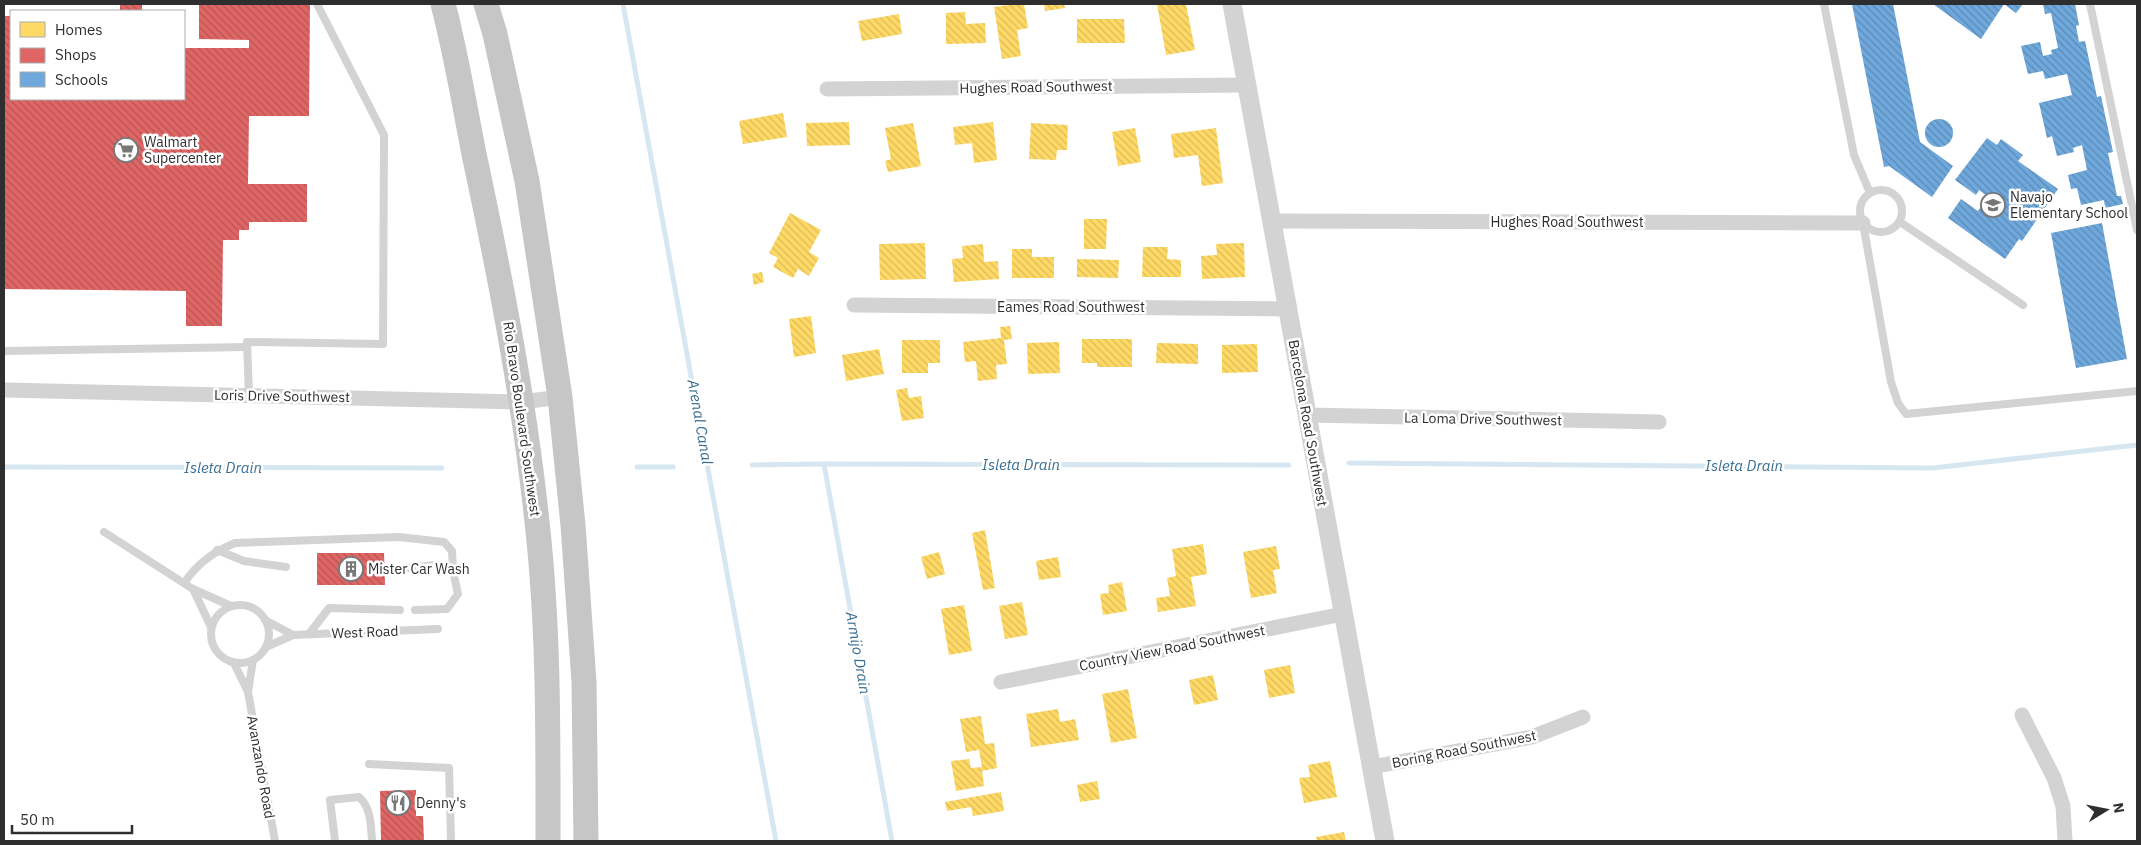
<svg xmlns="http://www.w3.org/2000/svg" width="2141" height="845" viewBox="0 0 2141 845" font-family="'IBM Plex Sans',sans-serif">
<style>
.homes{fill:url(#homes-back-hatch)}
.shops{fill:url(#shops-back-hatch)}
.schools{fill:url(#schools-back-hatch)}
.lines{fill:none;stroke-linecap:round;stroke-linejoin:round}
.stream{stroke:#d7e7f2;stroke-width:5}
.service{stroke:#d3d3d3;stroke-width:8}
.minor{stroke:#d3d3d3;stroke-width:15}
.tertiary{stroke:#d3d3d3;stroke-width:19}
.primary{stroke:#c6c6c6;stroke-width:25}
.labels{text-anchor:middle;stroke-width:5;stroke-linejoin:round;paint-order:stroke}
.street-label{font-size:14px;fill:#2e2e2e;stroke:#fff}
.poi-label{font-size:14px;fill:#2e2e2e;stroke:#fff;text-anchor:start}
.water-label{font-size:15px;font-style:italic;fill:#396e93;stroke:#fff}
</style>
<defs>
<pattern id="homes-back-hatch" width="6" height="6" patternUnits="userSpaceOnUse" patternTransform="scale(1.25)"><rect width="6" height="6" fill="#ffd966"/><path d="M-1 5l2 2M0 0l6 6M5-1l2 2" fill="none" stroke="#dbbb59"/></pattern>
<pattern id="shops-back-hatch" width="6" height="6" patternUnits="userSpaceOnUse" patternTransform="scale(1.25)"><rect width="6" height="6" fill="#e06666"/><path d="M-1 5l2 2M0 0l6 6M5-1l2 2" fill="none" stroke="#b65454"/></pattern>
<pattern id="schools-back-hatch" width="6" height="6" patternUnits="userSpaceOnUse" patternTransform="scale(1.25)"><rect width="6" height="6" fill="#6fa8dc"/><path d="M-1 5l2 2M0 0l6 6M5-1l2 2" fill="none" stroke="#5c89b3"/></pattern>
</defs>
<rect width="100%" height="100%" fill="#fff"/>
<!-- homes -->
<g class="homes">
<path d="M1016 4H1024L1028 28 1017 30 1021 56 1002 59 994 7Z"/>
<path d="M1044 4H1064L1065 8 1045 11Z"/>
<path d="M1157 4H1186L1195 50 1166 55Z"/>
<path d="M965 12 966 24 985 23 986 43 946 44V13Z"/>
<path d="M899 14 902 34 862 41 858 21Z"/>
<path d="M1077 19H1124L1125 43H1077Z"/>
<path d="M783 113 787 137 743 144 739 121Z"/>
<path d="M849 122 850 145 807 146 806 123Z"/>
<path d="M993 122 997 160 974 163 972 143 955 145 953 127Z"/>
<path d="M913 123 921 166 888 172 885 161 891 159 885 128Z"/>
<path d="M1031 123 1068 125 1067 150H1057L1056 160 1029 159Z"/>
<path d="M1135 128 1141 162 1118 166 1112 132Z"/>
<path d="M1216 128 1223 183 1202 186 1198 155 1174 158 1171 134Z"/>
<path d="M790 213 821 230 809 252 819 258 809 276 798 269 793 278 773 267 778 258 769 253Z"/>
<path d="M1084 219H1107L1106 249H1084Z"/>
<path d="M925 243 926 279 880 280 879 244Z"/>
<path d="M1244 243 1245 277 1202 279 1201 256 1217 255 1216 244Z"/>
<path d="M983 244 984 262 998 261 999 279 954 282 952 259 963 258 962 246Z"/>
<path d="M1143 247H1168L1167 259 1181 260V277H1142Z"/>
<path d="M1012 249H1032V257H1054V278H1012Z"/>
<path d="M1077 259 1119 260 1118 278 1077 277Z"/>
<path d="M762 272 764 282 754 285 752 274Z"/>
<path d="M811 316 816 353 794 357 789 319Z"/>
<path d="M1010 326 1012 339 1004 340 1007 364 996 365 997 379 978 381 976 361 965 362 963 342 1001 338 1000 327Z"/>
<path d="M1082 339H1132V367H1097V363H1082Z"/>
<path d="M902 340H940V363H928V373H902Z"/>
<path d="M1059 342 1060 373 1028 374 1027 343Z"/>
<path d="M1157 343 1198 344V364L1156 363Z"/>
<path d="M1257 344 1258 372 1222 373V345Z"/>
<path d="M879 349 884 374 846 381 842 355Z"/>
<path d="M907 388 909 398 921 396 924 418 902 421 896 390Z"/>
<path d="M985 530 995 588 983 590 972 533Z"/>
<path d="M1203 544 1207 574 1191 577 1196 606 1158 612 1156 598 1170 596 1167 578 1176 576 1172 549Z"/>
<path d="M1276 546 1280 569 1273 570 1277 593 1251 598 1243 552Z"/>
<path d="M939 552 945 574 927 579 921 557Z"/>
<path d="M1058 557 1061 577 1039 580 1036 561Z"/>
<path d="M1122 582 1127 611 1103 615 1100 594 1109 593 1108 585Z"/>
<path d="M1022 602 1028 635 1005 639 999 606Z"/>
<path d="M964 605 972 651 949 655 941 609Z"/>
<path d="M1290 665 1295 693 1269 698 1264 670Z"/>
<path d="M1213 675 1218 700 1194 705 1189 680Z"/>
<path d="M1128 689 1137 738 1111 743 1102 694Z"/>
<path d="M1058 709 1060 722 1075 719 1079 740 1031 747 1026 714Z"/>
<path d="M981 716 985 744 994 743 997 768 982 771 984 786 956 791 951 761 969 759 971 768 982 767 979 750 966 752 960 719Z"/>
<path d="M1330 761 1337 797 1304 803 1299 778 1310 777 1308 765Z"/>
<path d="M1097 781 1100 799 1080 802 1077 785Z"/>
<path d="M1001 792 1004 811 973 816 971 807 947 811 945 802Z"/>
<path d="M1344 832 1346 841H1317L1316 837Z"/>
</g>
<!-- shops -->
<g class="shops">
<rect x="120" y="4" width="22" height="7"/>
<path d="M199 4 310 5 309 116H249L248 184H307V222H249V230H239V240H223L222 326H186V291L4 289V16H11V99H184V48H249V40L199 39Z"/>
<path d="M317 553H384L385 585H317Z"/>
<path d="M416 790V816H423L424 841H381L380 791Z"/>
</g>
<!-- schools -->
<g class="schools">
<path d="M1852 4H1893L1920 142 1953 166 1932 197 1889 166 1884 167Z"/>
<path d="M1933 4H2023L2016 13 2004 4 1981 39Z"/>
<path d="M2043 4H2075L2079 25 2076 26 2079 42 2085 41 2097 97 2101 96 2113 152 2108 153 2117 196H2121L2123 204 2105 208 2104 200 2081 205 2077 188 2071 189 2068 175 2087 170 2082 145 2073 148 2074 152 2057 156 2052 136 2047 138 2039 103 2072 95 2067 74 2045 79 2043 71 2028 74 2021 46 2040 42 2043 56 2052 54 2051 50 2058 48 2051 13 2045 14Z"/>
<circle cx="1939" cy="133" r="14"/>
<path d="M1987 138 1997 145 2001 139 2023 155 2018 161 2058 189 2022 241 2019 239 2005 259 1948 218 1961 199 1978 211 1988 197 1979 190 1976 195 1955 180Z"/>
<path d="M2102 223 2127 359 2076 368 2051 233Z"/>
</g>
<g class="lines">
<!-- stream -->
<g class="stream">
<path d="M623 4 776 841"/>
<path d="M1349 463 1933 468 2137 445"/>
<path d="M824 464 892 841"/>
<path d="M752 465 824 464 1289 465"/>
<path d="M4 467 442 468"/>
<path d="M637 467H673"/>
</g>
<!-- service -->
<g class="service">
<path d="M1824 4 1854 155 1870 193"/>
<path d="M2090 4 2137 230"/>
<circle cx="1881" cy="211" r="21"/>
<path d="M1900 222 2023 305"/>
<path d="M1863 223 1891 382 1898 403 1906 414 2137 391"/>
<path d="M4 351 247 347"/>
<path d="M249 395 247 342 383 344 384 135 317 4"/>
<path d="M104 532 193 589"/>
<path d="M217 550 244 561 286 567"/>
<path d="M409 568 435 565 453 571 458 594 447 609 415 610"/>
<path d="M184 583C198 563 213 552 235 543L399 537 444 542 452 551 453 571"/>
<circle cx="240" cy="634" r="29"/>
<path d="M265 620 293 635 266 647"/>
<path d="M211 627 193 589 231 606"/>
<path d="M309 634 329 608 400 610"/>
<path d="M293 635 438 629"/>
<path d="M234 663 248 692 275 841"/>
<path d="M248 692 253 660"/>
<path d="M369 764 449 768 451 841"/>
<path d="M335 841 330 800 359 797C371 807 371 826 372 841"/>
</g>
<!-- minor -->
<g class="minor">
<path d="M827 89 1245 85"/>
<path d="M1271 221 1863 223"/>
<path d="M854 305 1288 309"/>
<path d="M4 390 522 402 560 397"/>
<path d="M1306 415 1659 422"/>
<path d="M1001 682 1343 614"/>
<path d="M2022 715 2054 778 2063 806 2065 841"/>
<path d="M1372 767 1532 737 1583 717"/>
</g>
<!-- tertiary -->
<path class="tertiary" d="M1232 4 1385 841"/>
<!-- primary -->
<g class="primary">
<path d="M443 4C456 53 464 103 474 154 500 276 524 398 537 522 549 628 548 735 548 841"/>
<path d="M486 4 495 34 527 181 560 397 573 525 584 682 586 841"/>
</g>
</g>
<!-- icons -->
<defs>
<symbol id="supermarket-ring" viewBox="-11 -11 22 22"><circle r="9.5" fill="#fff" stroke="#777" stroke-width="1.5"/><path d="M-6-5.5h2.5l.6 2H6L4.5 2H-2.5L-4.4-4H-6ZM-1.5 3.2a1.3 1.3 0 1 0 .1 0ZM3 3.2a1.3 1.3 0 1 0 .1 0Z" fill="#777"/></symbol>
<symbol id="school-ring" viewBox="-11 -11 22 22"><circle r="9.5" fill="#fff" stroke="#777" stroke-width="1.5"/><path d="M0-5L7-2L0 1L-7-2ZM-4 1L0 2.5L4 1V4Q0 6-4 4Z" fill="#777"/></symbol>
<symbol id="building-ring" viewBox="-11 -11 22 22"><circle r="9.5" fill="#fff" stroke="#777" stroke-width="1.5"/><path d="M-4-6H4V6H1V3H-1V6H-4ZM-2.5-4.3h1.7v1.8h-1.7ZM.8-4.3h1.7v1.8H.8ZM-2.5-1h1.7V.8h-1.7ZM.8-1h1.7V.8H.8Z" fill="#777"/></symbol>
<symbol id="restaurant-ring" viewBox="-11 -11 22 22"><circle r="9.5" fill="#fff" stroke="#777" stroke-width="1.5"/><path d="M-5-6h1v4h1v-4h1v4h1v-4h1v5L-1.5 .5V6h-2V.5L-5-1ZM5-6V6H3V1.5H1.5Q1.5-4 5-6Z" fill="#777"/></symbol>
</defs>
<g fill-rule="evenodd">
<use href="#supermarket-ring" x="112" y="136" width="28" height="28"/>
<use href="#school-ring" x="1979" y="191" width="28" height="28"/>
<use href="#building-ring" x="337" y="555" width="28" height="28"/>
<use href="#restaurant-ring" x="384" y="789" width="28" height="28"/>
</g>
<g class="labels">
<!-- street labels -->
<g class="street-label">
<text transform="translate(1036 87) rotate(-1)" y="5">Hughes Road Southwest</text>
<text x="1567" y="227">Hughes Road Southwest</text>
<text x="1071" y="312">Eames Road Southwest</text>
<text transform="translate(282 396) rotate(1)" y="5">Loris Drive Southwest</text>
<text transform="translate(522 419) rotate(82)" y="5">Rio Bravo Boulevard Southwest</text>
<text transform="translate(1483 419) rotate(1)" y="5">La Loma Drive Southwest</text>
<text transform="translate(1308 423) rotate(80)" y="5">Barcelona Road Southwest</text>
<text transform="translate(365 632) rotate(-2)" y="5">West Road</text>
<text transform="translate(1172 648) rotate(-11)" y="5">Country View Road Southwest</text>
<text transform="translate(1464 749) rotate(-11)" y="5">Boring Road Southwest</text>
<text transform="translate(261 767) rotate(80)" y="5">Avanzando Road</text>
</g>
<!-- poi labels -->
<g class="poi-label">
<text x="144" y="147">Walmart<tspan x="144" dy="16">Supercenter</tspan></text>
<text x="2010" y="202">Navajo<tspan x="2010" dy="16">Elementary School</tspan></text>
<text x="368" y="574">Mister Car Wash</text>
<text x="416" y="808">Denny's</text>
</g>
<!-- water labels -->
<g class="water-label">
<text transform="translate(700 422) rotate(80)" y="5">Arenal Canal</text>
<text x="1021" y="470">Isleta Drain</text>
<text x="1744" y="471">Isleta Drain</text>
<text x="223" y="473">Isleta Drain</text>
<text transform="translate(858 653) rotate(80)" y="5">Armijo Drain</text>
</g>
</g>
<!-- border -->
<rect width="2141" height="845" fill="none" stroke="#2e2e2e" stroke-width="10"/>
<!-- legend -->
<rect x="10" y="10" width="175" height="90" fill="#ffffff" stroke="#ababab"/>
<rect x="20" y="22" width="25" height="15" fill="#ffd966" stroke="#ababab"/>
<text x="55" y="35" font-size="15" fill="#2e2e2e">Homes</text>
<rect x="20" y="48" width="25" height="15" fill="#e06666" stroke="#ababab"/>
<text x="55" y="60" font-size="15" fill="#2e2e2e">Shops</text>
<rect x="20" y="72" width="25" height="15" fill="#6fa8dc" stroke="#ababab"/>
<text x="55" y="85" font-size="15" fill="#2e2e2e">Schools</text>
<!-- north arrow -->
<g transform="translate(2106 810) rotate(80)" stroke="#ffffff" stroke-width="4" paint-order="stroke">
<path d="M0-4L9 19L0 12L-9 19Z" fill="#2e2e2e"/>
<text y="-8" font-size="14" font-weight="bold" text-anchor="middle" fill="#2e2e2e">N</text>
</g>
<!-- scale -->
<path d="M12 825v8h120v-8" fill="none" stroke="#2e2e2e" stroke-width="2.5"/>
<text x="20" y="825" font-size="15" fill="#2e2e2e" stroke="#ffffff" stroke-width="4" paint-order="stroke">50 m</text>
</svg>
